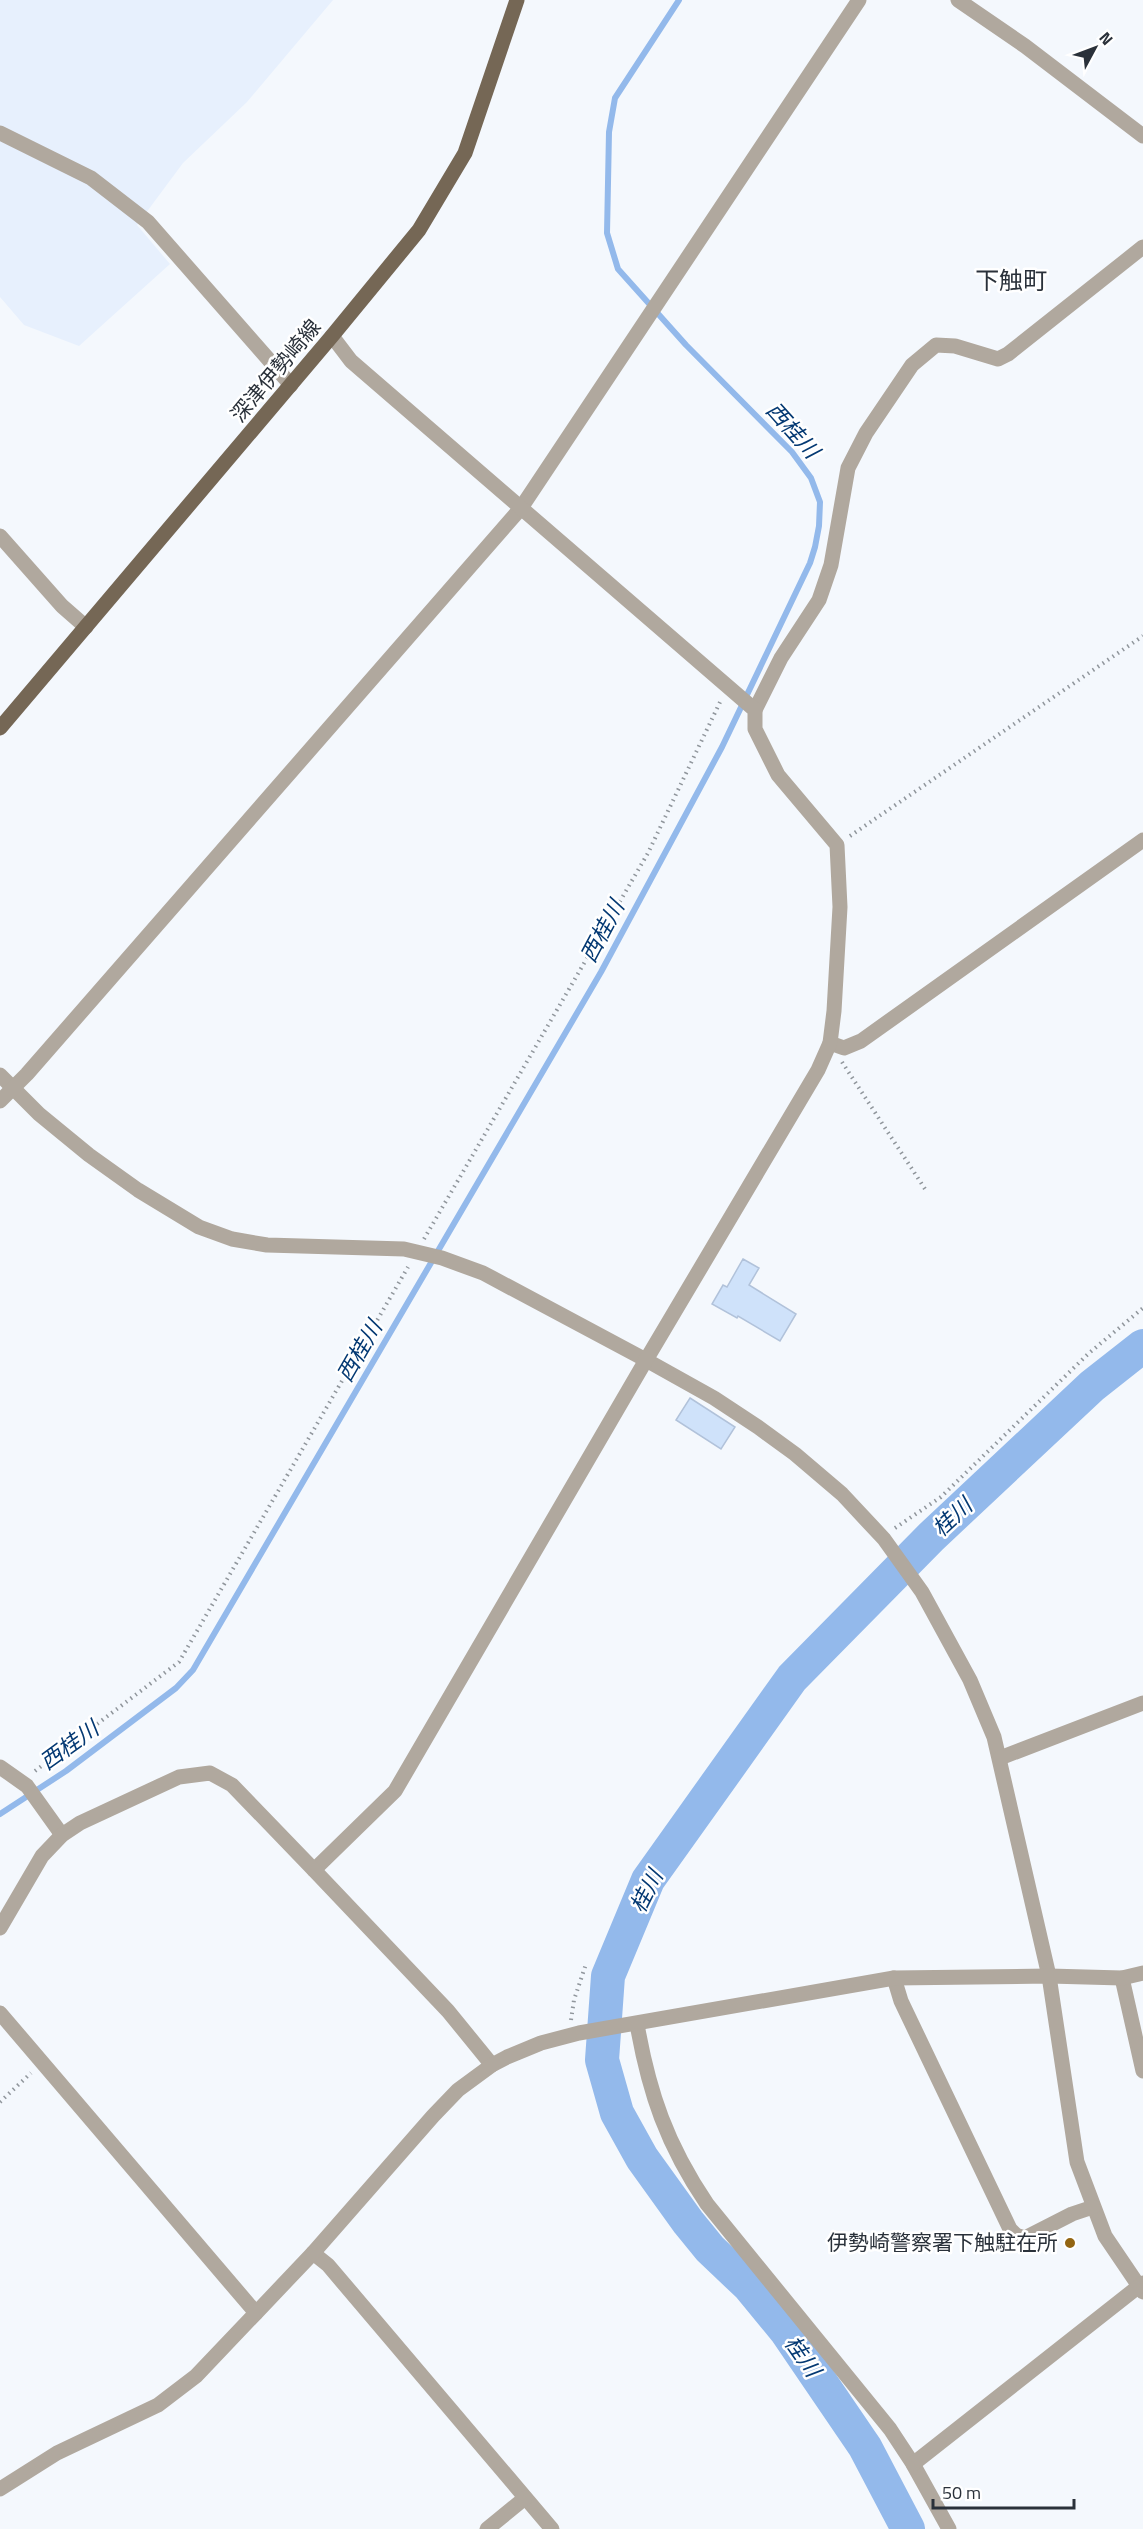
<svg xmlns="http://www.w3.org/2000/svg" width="1143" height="2529" viewBox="0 0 1143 2529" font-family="'Titillium Web','Noto Sans JP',sans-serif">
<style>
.built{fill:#e7f0fd}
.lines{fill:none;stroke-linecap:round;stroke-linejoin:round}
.stream{stroke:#93b9eb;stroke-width:6}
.river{stroke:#93b9eb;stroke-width:34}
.building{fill:#cfe2fa;stroke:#b1c2da;stroke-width:1.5}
.path{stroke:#90969c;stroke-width:4;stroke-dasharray:1.5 4.5;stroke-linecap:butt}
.minor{stroke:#b0a89e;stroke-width:15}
.major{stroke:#756755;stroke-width:15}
.poi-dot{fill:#936512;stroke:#fff;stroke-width:2}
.labels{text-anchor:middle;stroke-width:5;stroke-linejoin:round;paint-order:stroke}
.street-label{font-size:21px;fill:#2a313a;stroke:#fff}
.poi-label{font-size:21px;fill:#2a313a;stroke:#fff;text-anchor:end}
.water-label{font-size:22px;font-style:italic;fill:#043973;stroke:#fff}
.quarter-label{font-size:24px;fill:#2a313a;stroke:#fff}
</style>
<rect width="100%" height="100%" fill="#f4f8fd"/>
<!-- built -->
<path class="built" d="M0 0H333L247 102 183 163 137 225 170 264 79 346 24 325 0 297Z"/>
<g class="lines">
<!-- stream -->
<path class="stream" d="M0 1814 66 1771 176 1688 193 1670 601 972 722 747 810 563 815 547 819 526 820 502 811 478 792 452 686 345 618 269 607 233 609 132 615 98 679 0"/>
<!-- river -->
<path class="river" d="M908 2529 865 2447 786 2331 749 2286 710 2249 688 2222 642 2158 617 2113 602 2060 608 1976 648 1880 792 1678 931 1537 1092 1386 1143 1346"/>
</g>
<!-- building -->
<g class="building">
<path d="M743 1259 759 1268 749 1285 796 1314 780 1341 738 1316 737 1318 712 1304 723 1285 727 1287Z"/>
<path d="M690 1398 735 1427 721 1449 676 1420Z"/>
</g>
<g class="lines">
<!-- path -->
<g class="path">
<path d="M850 836 1143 636"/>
<path d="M842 1062 927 1192"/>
<path d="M424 1239 648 853 721 700"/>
<path d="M895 1528 941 1497 1088 1354 1143 1308"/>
<path d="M35 1771 179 1662 408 1267"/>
<path d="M571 2020 574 2000 586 1964"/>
<path d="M0 2102 31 2073"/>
</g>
<!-- minor -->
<g class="minor">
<path d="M958 0 1025 46 1143 136"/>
<path d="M0 133 91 178 148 222 291 385"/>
<path d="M0 536 62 606 86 627"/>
<path d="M755 710 781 658 819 600 831 565 848 468 866 433 912 365 936 345 955 346 998 359 1008 354 1143 247"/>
<path d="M830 1043 844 1048 861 1041 1143 840"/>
<path d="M0 1075 39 1114 89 1155 138 1190 199 1227 232 1239 267 1245 404 1249 442 1258 483 1273 646 1360 714 1398 758 1427 795 1454 842 1494 884 1539 922 1592 970 1680 994 1737 1049 1976 1077 2162 1105 2236 1143 2292"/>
<path d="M0 1101 27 1074 521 508 859 0"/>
<path d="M1000 1758 1143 1703"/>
<path d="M0 1767 27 1786 62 1835"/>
<path d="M314 1870 395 1791 646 1360 818 1070 830 1043 834 1011 840 907 837 845 778 775 755 729V710L351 361 332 336"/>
<path d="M0 1928 42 1856 62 1835 80 1823 179 1777 210 1773 232 1785 314 1870 448 2011 492 2065"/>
<path d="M894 1978 901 2001 1010 2229 1016 2235 1025 2238 1072 2214 1093 2207"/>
<path d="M1122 1978 1143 2071"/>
<path d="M0 2013 256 2313"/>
<path d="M637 2024C649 2093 667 2145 707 2204L890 2429 913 2464 949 2529"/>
<path d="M313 2253 328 2265 552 2529"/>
<path d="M913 2464 1143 2283"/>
<path d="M0 2489 57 2453 158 2405 196 2376 256 2313 313 2253 433 2116 458 2090 492 2065 507 2057 541 2043 579 2033 894 1978 1049 1976 1122 1978 1143 1973"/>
<path d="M487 2529 525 2498"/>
</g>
<!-- major -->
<path class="major" d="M0 728 332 336 419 230 465 153 517 0"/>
</g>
<!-- markers -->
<circle class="poi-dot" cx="1070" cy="2243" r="6"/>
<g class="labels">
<!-- street labels -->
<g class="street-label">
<text transform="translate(276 371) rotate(-50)" y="7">深津伊勢崎線</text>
</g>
<!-- poi labels -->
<g class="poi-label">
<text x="1058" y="2250">伊勢崎警察署下触駐在所</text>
</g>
<!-- water labels -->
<g class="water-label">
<text transform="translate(793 430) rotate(48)" y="8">西桂川</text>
<text transform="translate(602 931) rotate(-62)" y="8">西桂川</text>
<text transform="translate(359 1351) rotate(-60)" y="8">西桂川</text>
<text transform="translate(952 1517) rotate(-43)" y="8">桂川</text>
<text transform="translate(69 1745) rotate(-36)" y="8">西桂川</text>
<text transform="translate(646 1891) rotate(-63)" y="8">桂川</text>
<text transform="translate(803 2356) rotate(55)" y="8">桂川</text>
</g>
<!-- quarter labels -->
<g class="quarter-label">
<text x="1011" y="289">下触町</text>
</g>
</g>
<!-- north arrow -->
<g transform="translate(1095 48) rotate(49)" stroke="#ffffff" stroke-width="4.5" paint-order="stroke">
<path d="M0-4.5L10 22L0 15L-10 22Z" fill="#2a313a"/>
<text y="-9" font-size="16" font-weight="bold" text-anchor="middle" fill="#2a313a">N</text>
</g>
<!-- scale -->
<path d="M933 2499v9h141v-9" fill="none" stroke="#2a313a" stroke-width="3"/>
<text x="942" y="2499" font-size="18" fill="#2a313a" stroke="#ffffff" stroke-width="4.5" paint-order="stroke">50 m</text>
</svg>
